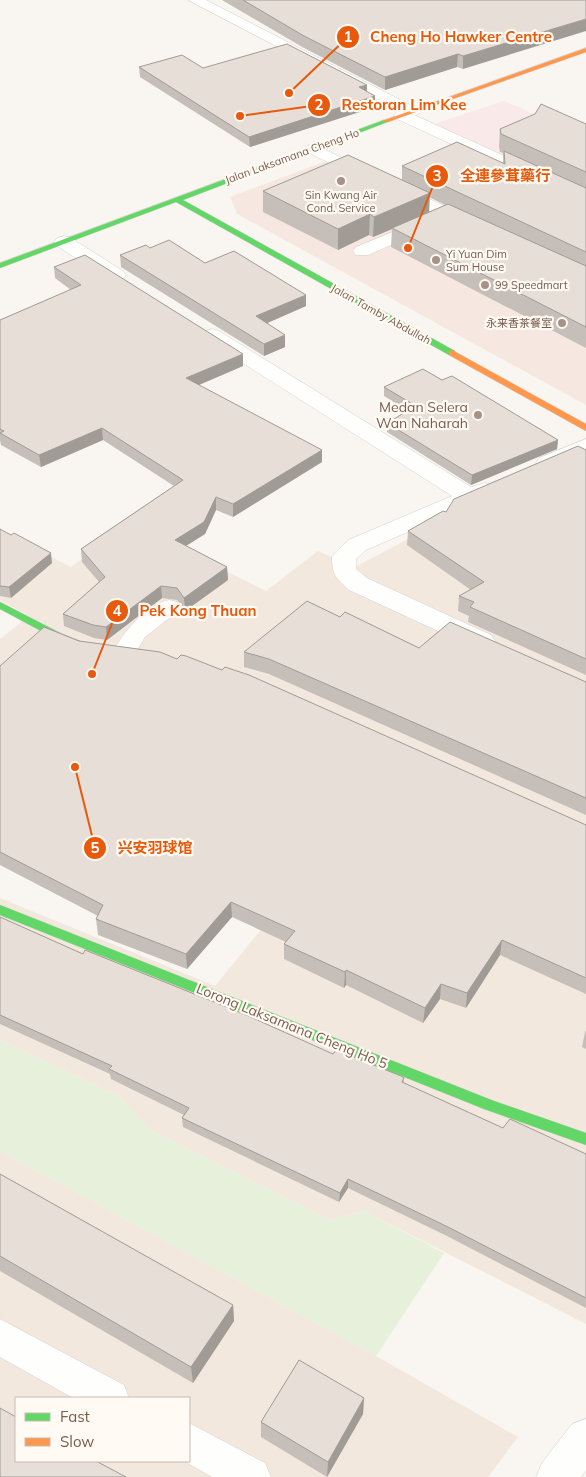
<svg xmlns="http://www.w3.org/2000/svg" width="586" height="1477" viewBox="0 0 586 1477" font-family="Mulish,'Noto Sans SC',sans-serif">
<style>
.residential{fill:#f2e8de;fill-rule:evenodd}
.commercial{fill:#f6e8e1}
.medical{fill:#fae9e9}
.green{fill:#e7f0db}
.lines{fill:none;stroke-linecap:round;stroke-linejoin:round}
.lane-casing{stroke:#d7d1cb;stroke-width:1}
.street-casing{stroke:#d7d1cb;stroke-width:1}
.fast-casing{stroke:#d9d2cb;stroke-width:1}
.slow-casing{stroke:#d9d2cb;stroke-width:1}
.lane{fill:#fefefd;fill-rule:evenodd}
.street{fill:#fefefd;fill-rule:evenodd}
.fast{fill:#63d668;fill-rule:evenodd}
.slow{fill:#ff974d;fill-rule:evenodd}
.wall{fill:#c6bfb9;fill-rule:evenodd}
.shaded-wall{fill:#a19b96}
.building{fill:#e6ded7;stroke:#a19b96}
.poi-dot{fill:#a69286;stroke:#fffaf3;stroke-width:2}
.labels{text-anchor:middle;stroke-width:4.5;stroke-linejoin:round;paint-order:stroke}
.far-street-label{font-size:11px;fill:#7a5c4d;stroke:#fffaf3}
.far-poi-label{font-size:11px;fill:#7a5c4d;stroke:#fffaf3;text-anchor:start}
.poi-label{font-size:14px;fill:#7a5c4d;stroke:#fffaf3;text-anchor:end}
.street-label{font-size:14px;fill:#7a5c4d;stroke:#fffaf3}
.leader{fill:none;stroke:#e8590c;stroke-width:2}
.callout-dot{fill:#e8590c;stroke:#fffaf3;stroke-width:2}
.mark-label{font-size:15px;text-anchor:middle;font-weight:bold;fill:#fff}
.callout-label{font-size:15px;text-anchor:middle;font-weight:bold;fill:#e8590c;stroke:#fffaf3;stroke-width:4.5;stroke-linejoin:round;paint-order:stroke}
</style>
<rect width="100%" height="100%" fill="#f9f5f0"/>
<!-- residential -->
<g class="residential">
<path d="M586 451V1324L364 1211 330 1220 150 1130 119 1096 0 1040V898L215 986 330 845 0 686V639L29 616 0 600V531L71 567 130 524 266 591 318 551 355 567 560 459Z"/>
<path d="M0 1151 376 1356 518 1437 488 1477H0ZM16 1398H189V1461H16Z"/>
</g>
<!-- commercial -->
<path class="commercial" d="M337 157 586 277V405L237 214 230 197Z"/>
<!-- medical -->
<path class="medical" d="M504 101 586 136V193L434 124Z"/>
<!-- green -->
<path class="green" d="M0 1040 119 1096 150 1130 330 1220 364 1211 444 1253 376 1356 0 1151Z"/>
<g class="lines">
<defs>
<g id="lane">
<path d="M188 0H206L418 109 421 112 413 117 408 115Z"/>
<path d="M313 144 474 220 477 224 474 228H462L307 152 305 149 307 146Z"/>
<path d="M424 219 430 220 433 224 430 228 368 255H356L353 251 356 247Z"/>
<path d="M169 600 177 602 181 607 177 612 145 637 133 657 125 659 117 657 113 651C126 630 144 606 169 600Z"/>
</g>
<g id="street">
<path d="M403 110 586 193V206L397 119 394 115 397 111Z"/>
<path d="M64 236 71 238 123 271 126 275 123 279H109L57 246 54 242 57 238Z"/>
<path d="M212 329 219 331 471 487 485 483 493 485 497 490 493 495 366 550 356 559V569L367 578 491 635 495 641 491 647 482 649 473 647 349 590C336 577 332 576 332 557L348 540 452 496 205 339 202 335 205 331Z"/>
<path d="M586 439V454L555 468 547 470 539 468 536 463 539 458Z"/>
<path d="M0 1319 124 1385 129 1398H73L0 1357Z"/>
<path d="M586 1419V1470L581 1477H536L542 1463 572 1424Z"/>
<path d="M189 1423 265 1463 271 1477H212L184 1461H189Z"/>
</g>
<g id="fast">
<path d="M384 120 390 121 183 200 455 351V355H449L176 202 0 268V263Z"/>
<path d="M0 602 62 634 80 641 81 643 76 646 54 638 0 609Z"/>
<path d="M0 905 494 1101 586 1133V1145L484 1109 0 915Z"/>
</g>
<g id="slow">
<path d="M586 48V52L388 122 382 121Z"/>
<path d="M452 350 586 424V431L449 355V351Z"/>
</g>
</defs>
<!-- lane casing -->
<use href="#lane" class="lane-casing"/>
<!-- street casing -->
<use href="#street" class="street-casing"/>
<!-- fast casing -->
<use href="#fast" class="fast-casing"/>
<!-- slow casing -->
<use href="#slow" class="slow-casing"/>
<!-- lane -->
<use href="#lane" class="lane"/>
<!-- street -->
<use href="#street" class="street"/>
<!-- fast -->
<use href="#fast" class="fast"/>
<!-- slow -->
<use href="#slow" class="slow"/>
</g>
<!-- wall -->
<g class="wall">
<path d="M222 0H586L463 69 457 67 385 90 304 48Z"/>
<path d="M139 67 203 68 367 92 375 96V107L250 147 140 77Z"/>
<path d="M586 124V348L391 247 392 229 373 237 369 235 338 250 263 212V191L402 180V166L503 163V153L500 152 499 147 500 129ZM429 197 445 205 429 212Z"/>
<path d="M150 248 205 263 306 295V306L267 323 285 347 264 356 121 267 120 255Z"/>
<path d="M54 267 243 354V366L199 385 322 462 233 517 216 510 205 534 186 546 227 567 228 580 185 611 177 600 162 598 107 640 94 638 64 626 63 614 99 582 82 562 81 549 174 486 103 440 41 467 1 445 0 440V320L71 290 55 278Z"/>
<path d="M442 380 558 440 557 449 471 485 387 432V423L408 411 384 396V387Z"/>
<path d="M586 450V675L468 622 469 616 458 611 459 596 471 590 407 545 408 531 446 512Z"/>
<path d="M0 529 52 563 11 598 0 596Z"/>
<path d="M340 617 419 648 586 682V815L269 674 244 667V652Z"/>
<path d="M79 641 586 825V994L500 955 466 1008 440 999 423 1023 346 985 344 988 284 959V944L286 942 232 917 187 969 98 935 96 919 98 916 0 865V666Z"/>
<path d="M0 917 83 954 333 1054 404 1078V1083L503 1128 586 1154V1308L447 1236 348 1188 339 1202 183 1127 182 1118 184 1115 111 1079 110 1074 0 1024Z"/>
<path d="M586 1030V1049L582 1047 585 1032Z"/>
<path d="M0 1174 233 1305 234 1321 193 1383 0 1271Z"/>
<path d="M364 1398 363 1414 327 1477 261 1437V1422Z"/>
</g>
<!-- shaded-wall -->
<g class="shaded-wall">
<path d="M586 19V31L463 69V56Z"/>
<path d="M458 54 457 67 385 90V77Z"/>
<path d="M367 85V95L359 87Z"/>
<path d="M375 96V107L250 147 249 137Z"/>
<path d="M430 193 429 214 392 228V229L373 237 374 217Z"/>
<path d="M370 214 369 235 338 250V229Z"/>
<path d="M306 295V306L256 328V316Z"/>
<path d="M285 335V347L264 356V344Z"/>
<path d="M243 354V366L187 390 186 378Z"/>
<path d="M102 428 103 440 41 467 39 455Z"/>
<path d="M558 440 557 449 471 485 472 475Z"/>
<path d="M322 450V462L233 517V504Z"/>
<path d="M216 497V510L205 534 176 552 175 540Z"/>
<path d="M51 553 52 563 11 598 9 587Z"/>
<path d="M227 567 228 580 185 611 184 598Z"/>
<path d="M161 586 162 598 107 640 106 627Z"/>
<path d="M231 902 232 917 187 969 186 954Z"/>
<path d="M502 940 500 955 466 1008 467 993Z"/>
<path d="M346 970V985L344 988 345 972Z"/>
<path d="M441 984 440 999 423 1023 425 1008Z"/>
<path d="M348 1179V1188L339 1202 340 1193Z"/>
<path d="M233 1305 234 1321 193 1383 191 1367Z"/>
<path d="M364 1398 363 1414 327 1477 328 1462Z"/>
</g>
<!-- building -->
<g class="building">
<path d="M243 0H586V19L463 56 458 54 385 77 304 36Z"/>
<path d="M287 44 367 85 359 87 375 96 249 137 139 67 182 55 203 68Z"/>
<path d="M541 104 586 124V172L501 134 500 129 535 114Z"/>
<path d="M457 142 505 164 504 151 586 188V252L402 166Z"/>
<path d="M348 155 430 193 374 217 370 214 338 229 263 191Z"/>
<path d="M448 204 586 266V327L392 228Z"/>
<path d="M169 240 205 263 234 251 306 295 256 316 285 335 264 344 120 255 146 245 150 248Z"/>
<path d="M85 255 243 354 186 378 322 450 233 504 216 497 204 522 175 540 227 567 184 598 177 588 161 586 106 627 93 625 63 614 105 577 81 549 183 480 102 428 39 455 0 433 4 431 0 429V320L81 285 54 267Z"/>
<path d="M423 369 442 380 452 376 558 440 472 475 387 423 416 406 384 387Z"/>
<path d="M578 446 586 450V659L470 607 474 602 459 596 484 582 408 531 443 511 446 512 454 499Z"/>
<path d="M0 529 11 535 14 533 51 553 9 587 0 586Z"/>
<path d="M307 601 340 617 345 612 419 648 450 622 586 682V798L269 659 244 652Z"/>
<path d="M44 627 79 641 160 652 177 659 181 655 186 656 222 670 225 667 249 675 586 825V978L502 940 467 993 441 984 425 1008 346 970 345 972 284 944 295 931 231 902 186 954 96 919 103 905 0 852V666Z"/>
<path d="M0 917 83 954 85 950 244 1014 333 1054 336 1050 401 1076 404 1078 402 1082 503 1128 510 1119 586 1154V1298L448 1227 348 1179 340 1193 182 1118 189 1108 109 1069 112 1066 0 1015Z"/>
<path d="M0 1174 233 1305 191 1367 0 1256Z"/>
<path d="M299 1360 364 1398 328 1462 261 1422Z"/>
<path d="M0 1408 16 1417V1461H96L126 1477H0Z"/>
</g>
<!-- markers -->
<g class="poi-dot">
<circle cx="341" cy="181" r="5"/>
<circle cx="436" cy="260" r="5"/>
<circle cx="485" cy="285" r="5"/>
<circle cx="562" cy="323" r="5"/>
<circle cx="478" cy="415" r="5"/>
</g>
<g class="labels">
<!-- far-street labels -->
<g class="far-street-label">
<text transform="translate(292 156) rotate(-20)" y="4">Jalan Laksamana Cheng Ho</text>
<text transform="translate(381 314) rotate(29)" y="4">Jalan Tamby Abdullah</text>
</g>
<!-- far-poi labels -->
<g class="far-poi-label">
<text x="341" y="199" text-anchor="middle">Sin Kwang Air<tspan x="341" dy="13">Cond. Service</tspan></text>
<text x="446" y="258">Yi Yuan Dim<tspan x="446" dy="13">Sum House</tspan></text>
<text x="495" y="289">99 Speedmart</text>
<text x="552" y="327" text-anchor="end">永来香茶餐室</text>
</g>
<!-- poi labels -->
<g class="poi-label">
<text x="468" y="412">Medan Selera<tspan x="468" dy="16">Wan Naharah</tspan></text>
</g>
<!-- street labels -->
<g class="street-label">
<text transform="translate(292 1026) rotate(22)" y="5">Lorong Laksamana Cheng Ho 5</text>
</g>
</g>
<!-- callouts -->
<path class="leader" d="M289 93L348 37M240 116L319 105M408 248L437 176M92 674L117 611M75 767L95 848"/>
<g class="callout-dot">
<circle cx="289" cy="93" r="5"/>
<circle cx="240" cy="116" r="5"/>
<circle cx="408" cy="248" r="5"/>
<circle cx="92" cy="674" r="5"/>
<circle cx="75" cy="767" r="5"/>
<circle cx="348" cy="37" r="12"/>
<circle cx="319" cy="105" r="12"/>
<circle cx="437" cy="176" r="12"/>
<circle cx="117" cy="611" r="12"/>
<circle cx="95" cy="848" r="12"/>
</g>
<g class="mark-label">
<text x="348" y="42">1</text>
<text x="319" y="110">2</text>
<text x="437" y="181">3</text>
<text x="117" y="616">4</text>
<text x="95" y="853">5</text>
</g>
<g class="callout-label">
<text x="461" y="42">Cheng Ho Hawker Centre</text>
<text x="404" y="110">Restoran Lim Kee</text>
<text x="505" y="181">全連參茸藥行</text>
<text x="198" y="616">Pek Kong Thuan</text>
<text x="155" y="853">兴安羽球馆</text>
</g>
<!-- legend -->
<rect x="15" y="1397" width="175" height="65" fill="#fffaf3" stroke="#cabbb1"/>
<rect x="25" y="1413" width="25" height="8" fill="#63d668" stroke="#cabbb1"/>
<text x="60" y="1422" font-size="15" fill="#7a5c4d">Fast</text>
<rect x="25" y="1438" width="25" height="8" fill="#ff974d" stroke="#cabbb1"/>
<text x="60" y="1447" font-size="15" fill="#7a5c4d">Slow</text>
</svg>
